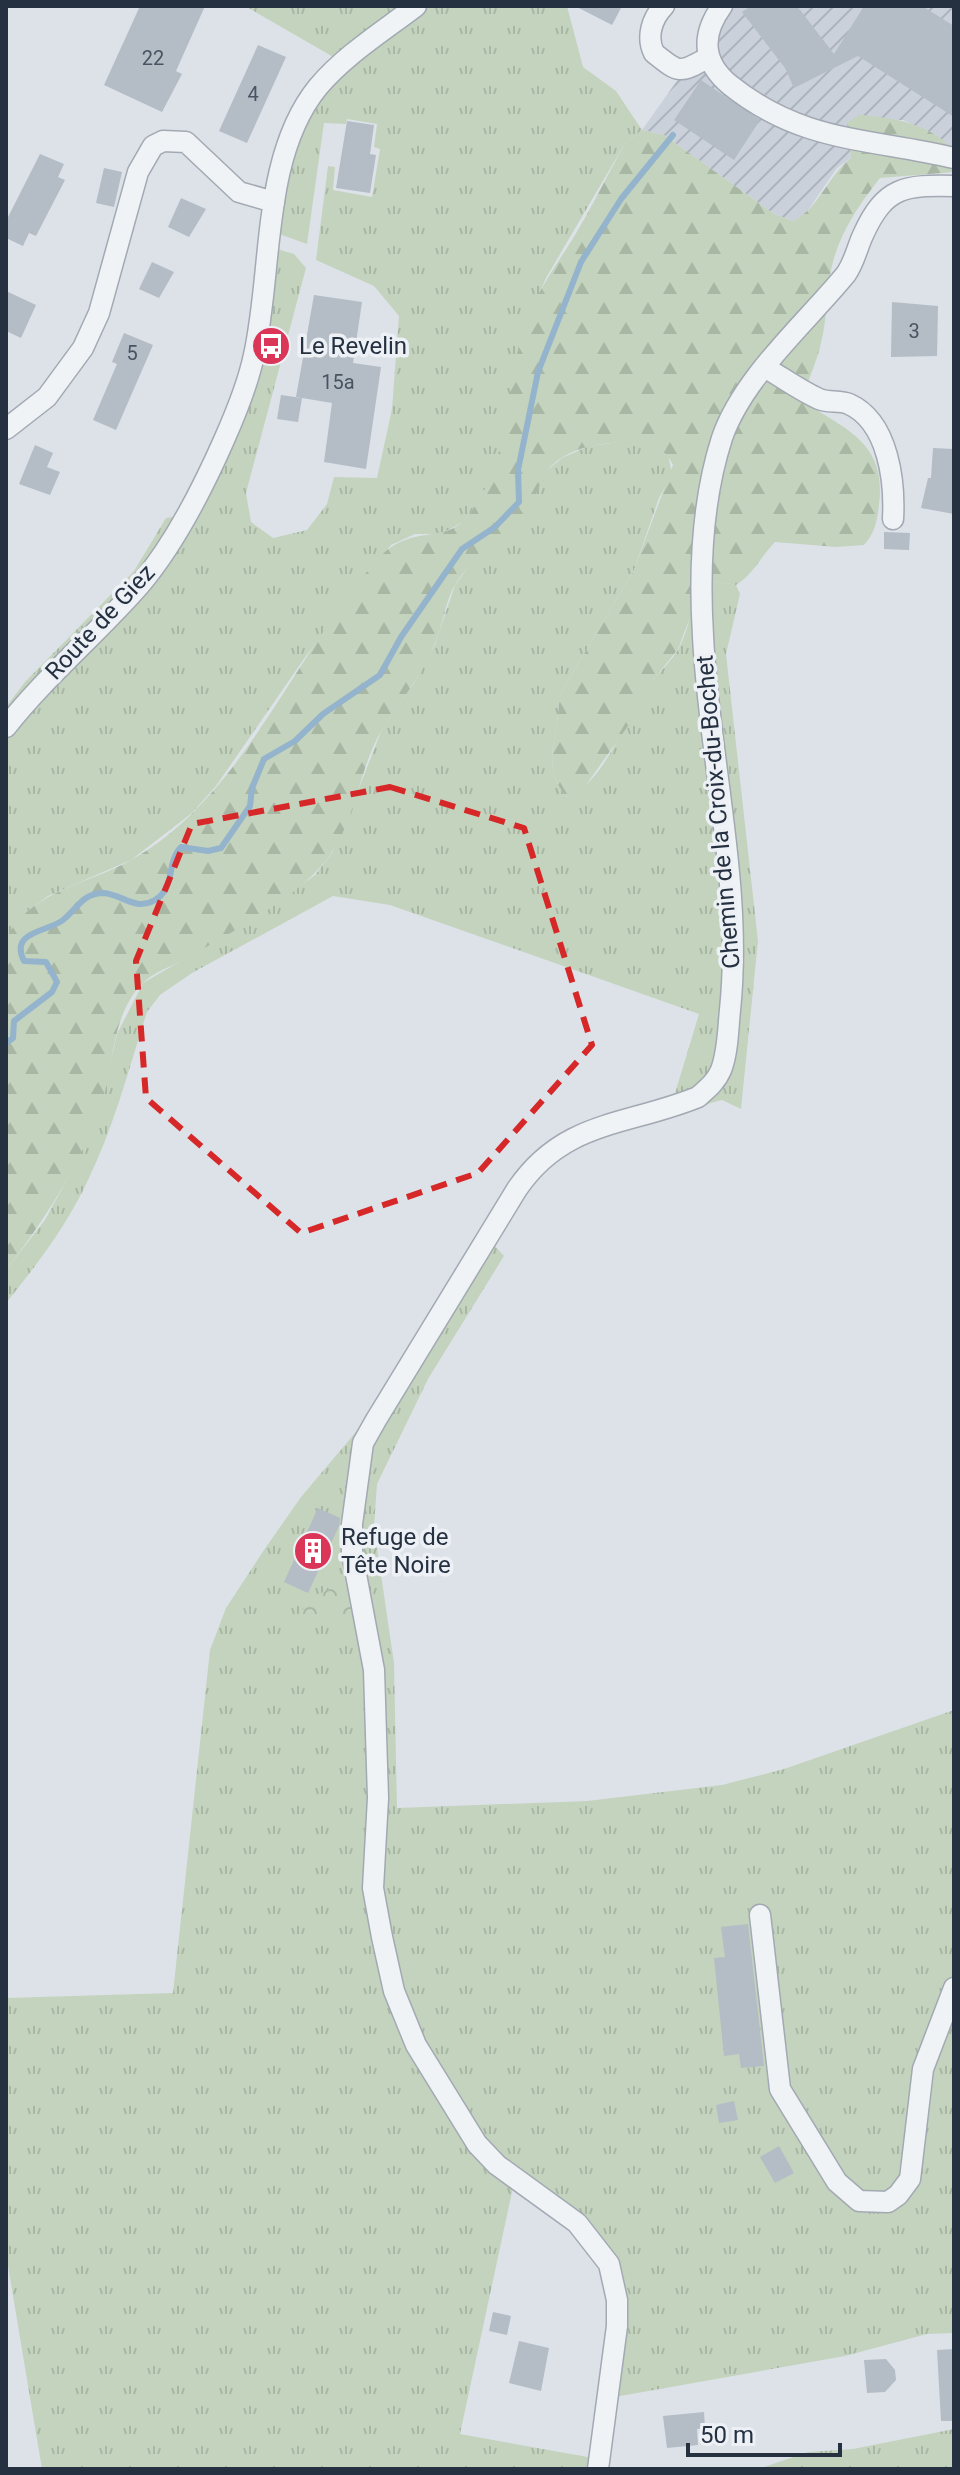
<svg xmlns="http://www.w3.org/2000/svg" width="960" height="2475" viewBox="0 0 960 2475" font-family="Roboto,sans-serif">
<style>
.industrial{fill:url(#industrial-furrows)}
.grass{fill:url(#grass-tufts)}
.forest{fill:url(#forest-firs)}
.park{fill:url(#park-crowns)}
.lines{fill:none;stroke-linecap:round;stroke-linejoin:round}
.stream{stroke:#94b3cc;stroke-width:6}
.building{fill:#b4bcc6}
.minor-casing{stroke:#a2a9b3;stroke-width:23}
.minor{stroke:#f0f3f6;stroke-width:20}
.marked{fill:none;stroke:#d62828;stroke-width:6;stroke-dasharray:16 10;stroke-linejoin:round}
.labels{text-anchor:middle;stroke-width:7;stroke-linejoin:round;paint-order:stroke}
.number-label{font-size:20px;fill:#495462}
.poi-label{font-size:24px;fill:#253141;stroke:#edf1f6;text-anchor:start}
.street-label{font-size:24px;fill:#253141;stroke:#edf1f6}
</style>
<defs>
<pattern id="industrial-furrows" width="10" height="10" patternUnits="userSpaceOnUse" patternTransform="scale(2)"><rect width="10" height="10" fill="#cbd1db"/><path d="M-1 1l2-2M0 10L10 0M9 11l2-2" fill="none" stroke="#aeb4bd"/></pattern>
<pattern id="grass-tufts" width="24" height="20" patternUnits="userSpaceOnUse" patternTransform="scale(2)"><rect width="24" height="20" fill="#c4d3bd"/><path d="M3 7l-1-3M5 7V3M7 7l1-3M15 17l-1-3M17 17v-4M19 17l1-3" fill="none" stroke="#a8b6a4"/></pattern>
<pattern id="forest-firs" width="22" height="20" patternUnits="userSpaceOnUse" patternTransform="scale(2)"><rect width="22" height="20" fill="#c4d3bd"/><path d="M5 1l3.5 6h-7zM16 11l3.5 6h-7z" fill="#a8b6a4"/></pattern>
<pattern id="park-crowns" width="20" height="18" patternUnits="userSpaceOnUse" patternTransform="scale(2)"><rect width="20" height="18" fill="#c4d3bd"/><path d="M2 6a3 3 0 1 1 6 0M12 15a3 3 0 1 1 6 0" fill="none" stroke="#a8b6a4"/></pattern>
</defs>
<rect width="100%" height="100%" fill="#dde2e9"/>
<!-- industrial -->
<path class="industrial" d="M722 6H954V152L933 135 903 120 847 123 851 158 837 168 804 216 793 221 774 214 664 135 642 130 684 71 707 58Z"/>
<!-- grass -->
<g class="grass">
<path d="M245 6H567L583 67 616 91 642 130 624 145 546 278 526 323 497 468 484 495 463 522 450 529 439 534H415L391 545 306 656 216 786 192 813 131 860 48 896 30 909 6 939V707L25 682 134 571 166 518 197 513 248 384 270 247 294 254 306 268 246 493 251 522 273 538 307 530 327 504 334 477 377 478 392 409 399 316 374 286 316 260 328 166 335 167 333 190 372 197 380 149 374 147 377 124 347 119 346 124 324 123 307 244 271 231 290 141 342 62Z"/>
<path d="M620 442 651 444 668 454 672 474 659 498 634 570 559 696C560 736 539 762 566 797 603 786 627 716 648 686 658 673 671 662 679 648 690 627 692 605 695 582L716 581 736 585 740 594 726 654 758 941 741 1109 722 1100 581 1138 543 1164 492 1243 504 1256 428 1379 377 1484 374 1527 394 1663 397 1808 587 1801 722 1785 784 1769 954 1710V2333L927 2334 845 2356 609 2398C629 2273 620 2249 515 2178L460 2434 599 2459 598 2469H42L6 2254V1998L173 1993 210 1650 226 1608 264 1550 301 1497 361 1426 502 1198 536 1157 574 1130 673 1100 699 1014 390 905 333 896 192 973 160 995 147 1012C129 1068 114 1127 88 1180 68 1224 36 1266 6 1303V1270L45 1220 72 1170 100 1107 117 1034 143 983 258 916 315 875 332 853 343 829 382 729 414 683 435 644 455 585 472 562 523 520 544 473 562 458 589 446Z"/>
<path d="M954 2429V2469H758L808 2452 853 2449Z"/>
</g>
<!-- forest -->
<path class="forest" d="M859 115C891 117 934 124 954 152V172L880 178C861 202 843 228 834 258 826 284 828 316 821 343 817 363 805 383 804 402 846 430 887 442 879 505 877 521 875 533 864 545L836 547 775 542C761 556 753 575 736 585L716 581 695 582 691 615 678 649 646 689 633 719 581 792 566 797C539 762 560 736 559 696L634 570 673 465C664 445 648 444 628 443 600 441 556 450 543 478 536 491 533 510 522 521 501 543 473 556 456 583 445 601 443 626 434 645 422 673 404 698 387 722 359 762 358 816 330 855 303 895 231 932 189 957 175 965 153 972 142 984 110 1016 114 1070 100 1109 78 1168 44 1221 6 1270V939C31 890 87 885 131 860 243 798 294 653 378 559 410 523 443 545 466 518 512 463 504 389 525 324 536 293 555 267 572 240 591 209 607 176 624 145L642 130 664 135 774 214 793 221C818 210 828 175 851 158L847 123Z"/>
<!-- park -->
<path class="park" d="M347 1582 355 1618 292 1622 314 1596Z"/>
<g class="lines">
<!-- stream -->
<path class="stream" d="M6 1043 13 1038 14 1021 52 992 57 982 46 962 24 961C9 931 48 932 63 920 77 909 82 894 102 893 121 893 135 912 155 900 176 888 166 862 181 847L208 851 221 848 250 806 252 788 264 759 295 741 323 714 380 675 401 637 462 549 495 527 519 502 518 470 538 372 581 262 621 199 673 135"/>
</g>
<!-- building -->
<g class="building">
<path d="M140 6H205L176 71 182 74 162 112 104 85Z"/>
<path d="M575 6H622L612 25Z"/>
<path d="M751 6H797L834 54 864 6H922L954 26V117L858 56 794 88 785 68 742 12Z"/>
<path d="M258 45 286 57 247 143 219 131Z"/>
<path d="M701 80 760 120 734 160 674 120Z"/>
<path d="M347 121 374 125 370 154 376 155 370 193 336 188Z"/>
<path d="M40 154 64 164 58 177 65 180 36 236 29 233 23 246 6 238V221Z"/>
<path d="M104 168 122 172 114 207 96 203Z"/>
<path d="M181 198 206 209 189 237 168 227Z"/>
<path d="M152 262 174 272 159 298 139 289Z"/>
<path d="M6 291 36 305 21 338 6 331Z"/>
<path d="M314 295 362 302 353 363 381 367 366 469 324 462 332 403 296 397Z"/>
<path d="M892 302 938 306 937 356 891 357Z"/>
<path d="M124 333 153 345 116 430 93 420 117 364 112 362Z"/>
<path d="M281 395 302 398 298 422 277 419Z"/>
<path d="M35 445 53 453 47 467 60 472 50 495 19 484Z"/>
<path d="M933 448 954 449V514L921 508 928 478H931Z"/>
<path d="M884 532 910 533 909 550 884 549Z"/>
<path d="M318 1508 340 1518 339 1526 308 1593 284 1582Z"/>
<path d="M748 1924 764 2066 741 2068 739 2054 724 2056 714 1958 725 1957 721 1927Z"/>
<path d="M734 2101 738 2120 719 2123 716 2105Z"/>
<path d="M779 2146 794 2173 775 2183 760 2157Z"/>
<path d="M493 2312 511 2316 507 2335 489 2331Z"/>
<path d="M519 2341 549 2348 541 2391 509 2383Z"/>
<path d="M954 2349V2421H941L937 2350Z"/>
<path d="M886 2359 895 2370 896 2380 885 2392 867 2393 864 2360Z"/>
<path d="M704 2412 705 2428 697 2429 698 2445 667 2448 663 2416Z"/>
</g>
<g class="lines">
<defs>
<g id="minor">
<path d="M664 6C652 18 646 37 654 53 679 73 679 74 707 58"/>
<path d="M722 6C701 35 702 62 730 85 802 143 869 138 954 158"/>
<path d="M766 368C783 378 801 391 819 399 828 403 840 400 849 404 889 422 895 483 893 519"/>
<path d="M6 429 47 397 83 348 99 313 138 172 153 146 163 141 186 142 239 192 274 202"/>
<path d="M6 727C46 676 96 635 139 586 174 545 202 490 224 440 236 413 248 384 254 355 273 271 261 157 318 87 345 55 382 32 416 6"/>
<path d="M760 1915 780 2089 837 2182 859 2201 888 2202 898 2195 910 2179 923 2069 954 1988"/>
<path d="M598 2469 617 2326V2300L609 2264 577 2223 497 2165 477 2144 416 2045 394 1991 382 1937 373 1888 378 1798 374 1670 352 1553V1524L363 1443 376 1420 517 1189C564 1120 627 1126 698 1097 707 1089 716 1082 721 1070 728 1052 728 1029 730 1010 743 885 709 760 703 636 699 571 702 500 722 438 743 377 806 323 846 274 854 263 857 248 863 235 885 186 905 185 954 186"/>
</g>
</defs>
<!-- minor casing -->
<use href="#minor" class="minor-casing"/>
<!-- minor -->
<use href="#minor" class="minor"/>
</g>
<!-- marked area -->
<path class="marked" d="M390 787 524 828 592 1045 478 1173 301 1233 146 1098 136 961 192 824Z"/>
<!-- icons -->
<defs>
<symbol id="bus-disc" viewBox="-11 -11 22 22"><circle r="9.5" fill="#db3557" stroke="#edf1f6"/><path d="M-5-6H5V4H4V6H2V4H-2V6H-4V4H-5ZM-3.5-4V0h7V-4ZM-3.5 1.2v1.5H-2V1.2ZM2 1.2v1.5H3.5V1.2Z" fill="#fff"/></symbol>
<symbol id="building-disc" viewBox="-11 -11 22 22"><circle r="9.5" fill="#db3557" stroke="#edf1f6"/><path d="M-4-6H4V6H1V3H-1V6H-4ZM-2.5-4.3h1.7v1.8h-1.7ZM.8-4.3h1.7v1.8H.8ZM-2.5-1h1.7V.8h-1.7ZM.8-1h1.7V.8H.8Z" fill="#fff"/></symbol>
</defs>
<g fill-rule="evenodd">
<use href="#bus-disc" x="249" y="324" width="44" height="44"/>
<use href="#building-disc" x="291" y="1529" width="44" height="44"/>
</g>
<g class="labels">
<!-- number labels -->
<g class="number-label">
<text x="153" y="65">22</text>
<text x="253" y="101">4</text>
<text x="914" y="338">3</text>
<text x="132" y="360">5</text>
<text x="338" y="389">15a</text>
</g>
<!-- poi labels -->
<g class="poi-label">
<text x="299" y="354">Le Revelin</text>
<text x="341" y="1545">Refuge de<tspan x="341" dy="28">Tête Noire</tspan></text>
</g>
<!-- street labels -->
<g class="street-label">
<text transform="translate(100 622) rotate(-47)" y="8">Route de Giez</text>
<text transform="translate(718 812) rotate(-95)" y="8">Chemin de la Croix-du-Bochet</text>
</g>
</g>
<!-- border -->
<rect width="960" height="2475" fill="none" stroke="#253141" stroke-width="16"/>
<!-- scale -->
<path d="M688 2443v12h152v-12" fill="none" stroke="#253141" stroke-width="4"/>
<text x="700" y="2443" font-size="24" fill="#253141" stroke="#edf1f6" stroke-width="6" paint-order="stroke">50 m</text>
</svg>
